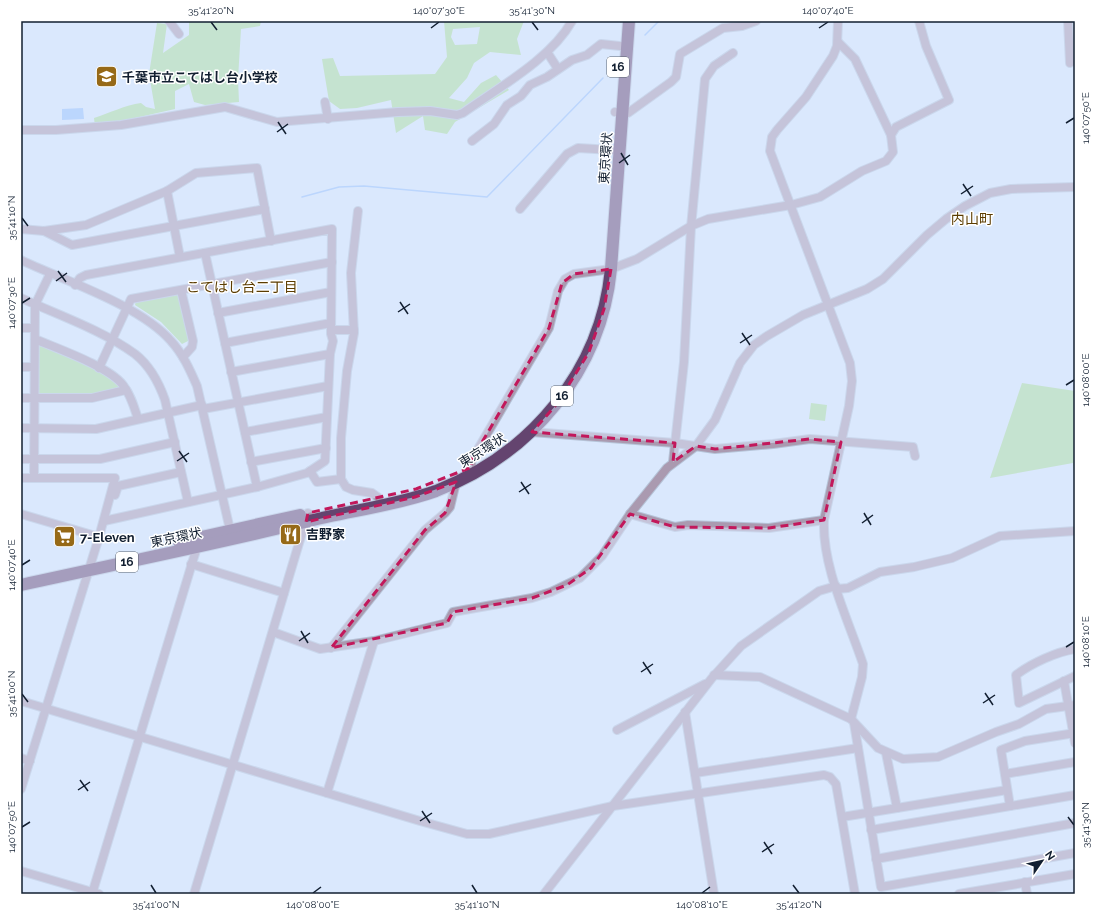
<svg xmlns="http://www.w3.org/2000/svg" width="1096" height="915" viewBox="0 0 1096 915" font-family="Raleway,'Noto Sans JP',sans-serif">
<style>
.green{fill:#acde99;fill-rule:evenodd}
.water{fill:#96c0fc}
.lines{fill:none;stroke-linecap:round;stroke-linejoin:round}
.stream{stroke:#96c0fc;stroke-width:1.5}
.minor-casing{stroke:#b6c4d8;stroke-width:10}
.highway-casing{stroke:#b6c4d8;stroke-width:14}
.minor{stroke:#aa9ab0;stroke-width:8}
.highway{stroke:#64446f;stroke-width:12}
.marked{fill:none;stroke:#c2185b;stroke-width:3;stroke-dasharray:8 5;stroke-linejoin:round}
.ticks{fill:none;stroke:#121f31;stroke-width:1.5}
.labels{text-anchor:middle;stroke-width:3;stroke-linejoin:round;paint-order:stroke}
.shield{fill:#fff;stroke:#59626f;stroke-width:1}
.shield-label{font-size:12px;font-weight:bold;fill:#121f31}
.poi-label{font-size:13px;font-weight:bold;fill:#121f31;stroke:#fff;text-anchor:start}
.street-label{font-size:13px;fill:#121f31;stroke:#fff}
.neighbourhood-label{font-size:14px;fill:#5c3d01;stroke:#fff}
.neatline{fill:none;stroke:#121f31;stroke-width:1.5}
.ticks-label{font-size:10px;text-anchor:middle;fill:#121f31}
</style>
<rect width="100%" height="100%" fill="#dae8fd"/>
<!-- green -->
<g class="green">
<path d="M189 21H261L260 26 241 29 238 79 239 102 205 105 194 102 189 84 175 91V109L95 127 94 118C110 113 125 105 141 103L146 107 155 109 149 74 157 23 167 24 163 53 189 35Z"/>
<path d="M444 21H524L517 39 521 55 490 52 474 63 467 78 449 98 464 102 481 83 496 75 509 90 455 122 447 134 425 130 423 116 396 133 391 100 357 108 340 109 329 101 322 59 333 58 340 76 435 74 447 57ZM480 27 477 44 455 45 451 37 453 29Z"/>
<path d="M178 292 190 340 182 344 161 322 135 305 136 301Z"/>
<path d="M41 345 102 372 121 387 90 397 40 396 37 393V348Z"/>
<path d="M1022 383 1075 391V481L1073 463 990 478Z"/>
<path d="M811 403 827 405 825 421 809 419Z"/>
</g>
<!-- water -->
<path class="water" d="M83 108 84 119 62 120V109Z"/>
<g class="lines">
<!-- stream -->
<g class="stream">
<path d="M645 35 659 21"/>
<path d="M302 197 339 187 364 186 487 197 603 78"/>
</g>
<defs>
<g id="minor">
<path d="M169 21 179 34"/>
<path d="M838 21 837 46 833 56 806 97 777 130 772 137 770 151 850 363 852 381 849 406 824 520C822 567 848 619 863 664L862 677 851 719"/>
<path d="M1068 21 1070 63"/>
<path d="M838 42 855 59 891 135"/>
<path d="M547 52 558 69"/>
<path d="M325 102 328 119"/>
<path d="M615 112 628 113 671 82 676 77 680 54 723 28 742 26 756 21"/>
<path d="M21 130H56L121 125 225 107 277 122 398 112 430 111 457 115 463 113C498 88 551 59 572 21"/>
<path d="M472 141 494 124 507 105 521 96 530 85 547 77 572 60 587 55 601 44 620 46"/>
<path d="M167 191 180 257"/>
<path d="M520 209 567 154 578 148 612 150"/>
<path d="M358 211 351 273 354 333 347 371 341 438V479L346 487 353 490 372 493 379 498"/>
<path d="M21 229 44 231 86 225 167 191 196 173 257 168 271 241"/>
<path d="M44 231 72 245 265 209"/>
<path d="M205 253 257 487"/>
<path d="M21 260C65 281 140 305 171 341 183 354 190 370 197 386L231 534"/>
<path d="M75 285 80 278 86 275 332 229 331 334 333 341 330 354 325 461 307 473 257 487 104 521"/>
<path d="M181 290 193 341 192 347 183 357"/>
<path d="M21 298C58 315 102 330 135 354 149 365 159 383 165 400L188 502"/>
<path d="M218 313 331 292"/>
<path d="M21 328H34"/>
<path d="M331 330H354"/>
<path d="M35 339C58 349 108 366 123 385 131 395 134 407 138 419"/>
<path d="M225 343 331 323"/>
<path d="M21 367H34"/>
<path d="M99 368 131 299 332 262"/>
<path d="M231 372 330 354"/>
<path d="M21 398H92L126 390"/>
<path d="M203 409 328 386"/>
<path d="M21 428 96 429 202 405"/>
<path d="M245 432 327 417"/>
<path d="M532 432 675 443 715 449 773 444 810 439 913 447 915 456"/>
<path d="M21 459H100L175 442"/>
<path d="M251 462 326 448"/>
<path d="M673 462 684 362 691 227 705 79 714 66 733 53"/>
<path d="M472 467 471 461 549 328 558 291 565 279 574 274 611 269 637 259 691 226 708 219 791 205 820 197 862 171 886 161 893 152 891 135 896 127 949 100 926 46 919 21"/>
<path d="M310 471 317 482 341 479"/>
<path d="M21 478H115L99 537 21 789"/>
<path d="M34 478 35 305 50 274"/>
<path d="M115 495 118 486 181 472"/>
<path d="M21 514 99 537"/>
<path d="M630 514 675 527 688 525 769 528 824 520"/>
<path d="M191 564 284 593"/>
<path d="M837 589 848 588 880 572 914 567 952 558 1000 536 1075 531"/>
<path d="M273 632 320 649 374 641 447 623 453 612 532 598 551 592 580 578 602 556 630 514 667 468 696 446 715 420 740 363 754 345 767 336 803 315 867 289 883 279 927 235 946 219 965 206 990 193 1011 189 1075 187"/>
<path d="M331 648 425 530 445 513 450 507 456 482"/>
<path d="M1075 649C1056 652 1032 663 1016 675L1019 703 1075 676"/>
<path d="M714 675 760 677 851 719 878 748 903 759 938 757 996 732 1019 724 1046 709 1075 705"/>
<path d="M1064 681 1075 743"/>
<path d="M21 701 420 821 467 834H489L613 806 824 775 830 777 836 784 855 894"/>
<path d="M685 712 714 894"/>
<path d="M854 723 881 887 1075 853"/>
<path d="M617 730 705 684"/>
<path d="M886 753 897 808"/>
<path d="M21 758 30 761"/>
<path d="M695 773 858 748"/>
<path d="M1005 774 1075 762"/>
<path d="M327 793 374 641"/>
<path d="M1010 806 1001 750 1025 741 1075 733"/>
<path d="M842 817 1007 790"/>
<path d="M871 830 1075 795"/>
<path d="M876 859 1075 823"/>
<path d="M21 871 99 894"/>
<path d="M1025 882 1027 894"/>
<path d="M92 894 197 547"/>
<path d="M194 894 308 513"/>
<path d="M544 894 712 678 741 646 819 591 836 586"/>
<path d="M959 894 1075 874"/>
</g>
<g id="highway">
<path d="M179 542 300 515"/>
<path d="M21 585C116 564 211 545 305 522 348 511 394 506 436 491 530 455 601 372 611 269L629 21"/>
</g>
</defs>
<!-- minor casing -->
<use href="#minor" class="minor-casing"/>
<!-- highway casing -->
<use href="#highway" class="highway-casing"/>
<!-- minor -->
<use href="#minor" class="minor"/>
<!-- highway -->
<use href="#highway" class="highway"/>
</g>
<!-- marked area -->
<path d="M0 0H1096V915H0ZM611 269 604 309 589 352 557 404 532 432 675 443 673 462 696 446 715 449 810 439 841 442 824 520 769 528 675 527 630 514 591 568 567 585 532 598 453 612 447 623 331 648 425 530 445 513 456 482 415 497 306 522 308 513 416 489 472 467 471 461 549 328 562 283 574 274Z" fill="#dae8fd" fill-opacity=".55" fill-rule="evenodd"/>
<path class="marked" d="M611 269 604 309 589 352 557 404 532 432 675 443 673 462 696 446 715 449 810 439 841 442 824 520 769 528 675 527 630 514 591 568 567 585 532 598 453 612 447 623 331 648 425 530 445 513 456 482 415 497 306 522 308 513 416 489 472 467 471 461 549 328 562 283 574 274Z"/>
<!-- ticks -->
<path class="ticks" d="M211 22 217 30M532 22 538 30M431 28 439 22M819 28 828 22M278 122 286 134M1066 123 1074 118M277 132 288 124M621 153 628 165M619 163 630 155M963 184 971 196M961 194 973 186M22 218 28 226M58 271 66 282M56 281 67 273M400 302 408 314M22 303 30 298M398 312 410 304M742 333 750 345M740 343 752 335M1066 385 1074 380M179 451 187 462M177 461 189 453M521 482 529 494M519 492 531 484M864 513 871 525M862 523 873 515M22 565 30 560M301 631 308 643M299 641 310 633M1066 647 1074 642M643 662 651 674M641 672 653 664M985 693 993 705M22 694 28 702M983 703 995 695M80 780 88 791M78 790 90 782M422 811 430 823M1068 817 1074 825M420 821 432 813M22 827 30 822M764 842 772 854M762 852 774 844M151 885 156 893M472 885 477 893M793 885 799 893M313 893 321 887M702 893 710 887"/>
<!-- icons -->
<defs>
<symbol id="school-square" viewBox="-11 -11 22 22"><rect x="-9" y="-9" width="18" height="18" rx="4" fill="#966917" stroke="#fff"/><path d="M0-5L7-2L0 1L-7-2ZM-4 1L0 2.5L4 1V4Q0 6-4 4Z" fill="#fff"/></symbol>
<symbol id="restaurant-square" viewBox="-11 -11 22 22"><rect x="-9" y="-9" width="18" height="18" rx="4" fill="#966917" stroke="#fff"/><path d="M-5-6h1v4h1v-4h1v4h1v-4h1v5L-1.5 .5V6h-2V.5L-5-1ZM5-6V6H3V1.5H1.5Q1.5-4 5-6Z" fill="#fff"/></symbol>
<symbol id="supermarket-square" viewBox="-11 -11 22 22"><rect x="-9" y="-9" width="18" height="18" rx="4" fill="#966917" stroke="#fff"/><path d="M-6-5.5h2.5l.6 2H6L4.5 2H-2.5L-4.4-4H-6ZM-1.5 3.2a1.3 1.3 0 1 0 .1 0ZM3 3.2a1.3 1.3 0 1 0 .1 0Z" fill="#fff"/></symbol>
</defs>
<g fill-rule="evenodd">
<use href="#school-square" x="94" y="64" width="25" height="25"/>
<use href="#restaurant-square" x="278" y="522" width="25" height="25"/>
<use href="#supermarket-square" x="52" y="524" width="25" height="25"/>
</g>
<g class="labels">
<!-- shield labels -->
<g class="shield">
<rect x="607" y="57" width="22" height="20" rx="3"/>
<rect x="551" y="386" width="22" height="20" rx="3"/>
<rect x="116" y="552" width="22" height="20" rx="3"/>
</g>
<g class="shield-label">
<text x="618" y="71">16</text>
<text x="562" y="400">16</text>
<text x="127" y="566">16</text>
</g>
<!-- poi labels -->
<g class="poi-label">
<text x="122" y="82">千葉市立こてはし台小学校</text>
<text x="306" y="539">吉野家</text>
<text x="80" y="542">7-Eleven</text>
</g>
<!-- street labels -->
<g class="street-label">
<text transform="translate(605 158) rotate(-86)" y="5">東京環状</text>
<text transform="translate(482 450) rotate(-32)" y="5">東京環状</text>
<text transform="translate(176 537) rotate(-12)" y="5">東京環状</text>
</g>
<!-- neighbourhood labels -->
<g class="neighbourhood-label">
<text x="972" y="224">内山町</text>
<text x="242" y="292">こてはし台二丁目</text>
</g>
</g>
<!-- border -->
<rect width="1096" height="915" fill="none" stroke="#ffffff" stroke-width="44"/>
<!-- north arrow -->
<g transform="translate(1042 861) rotate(56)" stroke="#ffffff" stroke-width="3" paint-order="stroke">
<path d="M0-3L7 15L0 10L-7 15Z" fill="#121f31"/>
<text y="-6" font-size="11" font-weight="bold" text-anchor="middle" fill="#121f31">N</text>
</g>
<rect x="22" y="22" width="1052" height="871" class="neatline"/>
<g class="ticks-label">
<text x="211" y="14">35°41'20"N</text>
<text x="439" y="14">140°07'30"E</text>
<text x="532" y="14">35°41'30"N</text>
<text x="828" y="14">140°07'40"E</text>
<text transform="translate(1085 118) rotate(-90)" y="4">140°07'50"E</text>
<text transform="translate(11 218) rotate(-90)" y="4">35°41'10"N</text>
<text transform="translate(11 303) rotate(-90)" y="4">140°07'30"E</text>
<text transform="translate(1085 380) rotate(-90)" y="4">140°08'00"E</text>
<text transform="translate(11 565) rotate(-90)" y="4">140°07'40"E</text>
<text transform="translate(1085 642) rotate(-90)" y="4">140°08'10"E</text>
<text transform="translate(11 694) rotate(-90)" y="4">35°41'00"N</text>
<text transform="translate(1085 825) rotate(-90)" y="4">35°41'30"N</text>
<text transform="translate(11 827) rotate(-90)" y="4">140°07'50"E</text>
<text x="156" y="908">35°41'00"N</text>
<text x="313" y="908">140°08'00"E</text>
<text x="477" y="908">35°41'10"N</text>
<text x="702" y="908">140°08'10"E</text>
<text x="799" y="908">35°41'20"N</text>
</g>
</svg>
